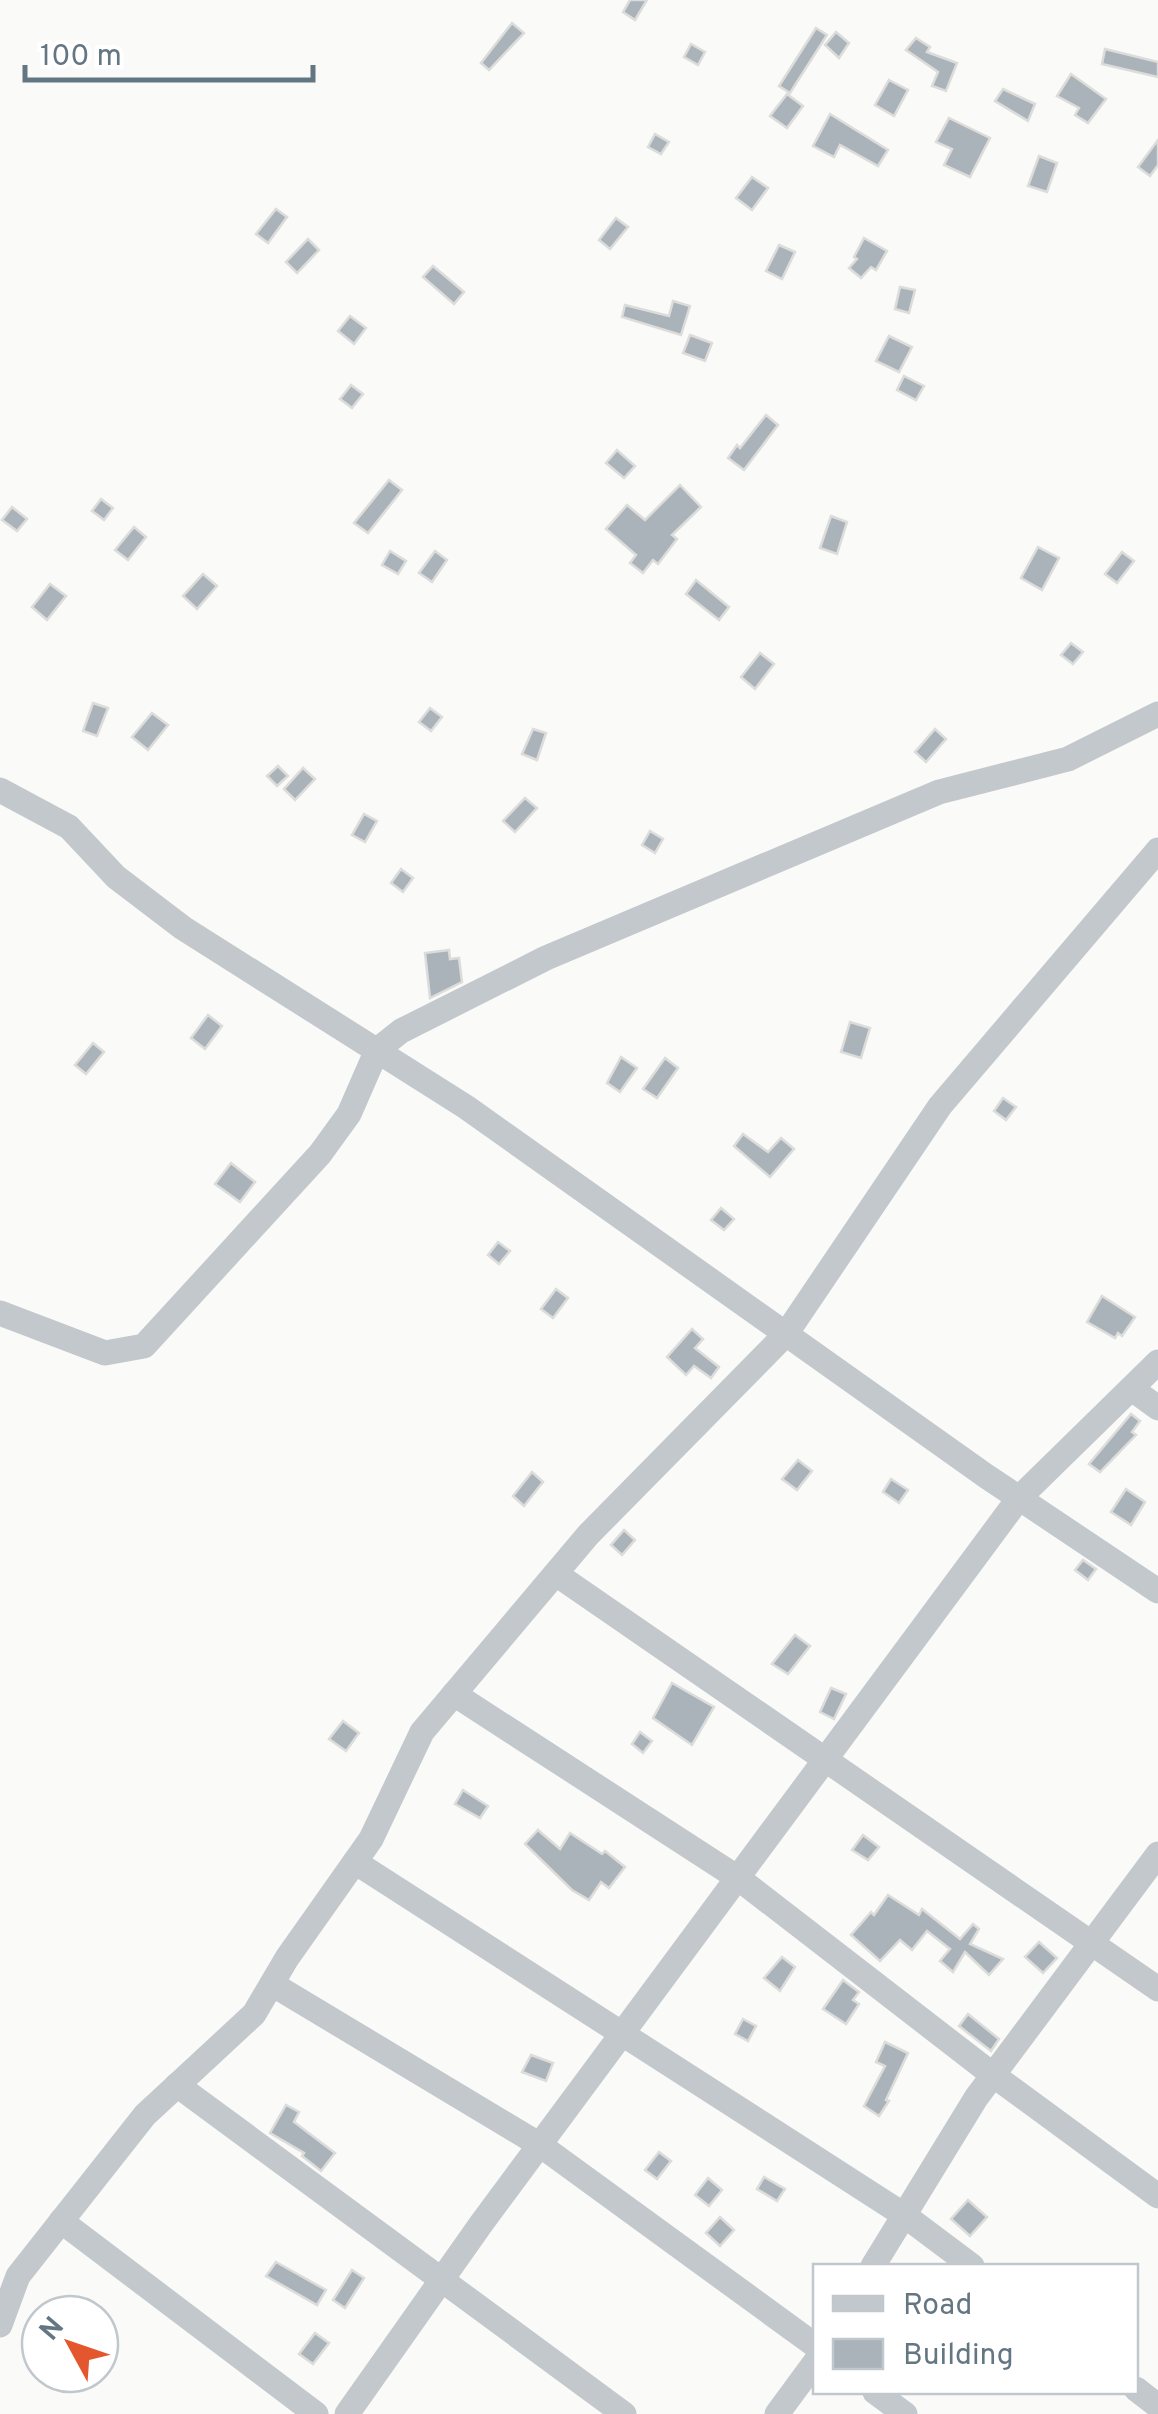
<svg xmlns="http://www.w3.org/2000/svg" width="1158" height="2414" viewBox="0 0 1158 2414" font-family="Overpass,sans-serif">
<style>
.building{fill:#aab3b9;stroke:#dcdcda;stroke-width:2.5}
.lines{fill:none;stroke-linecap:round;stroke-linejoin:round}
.minor{stroke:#c3c8cc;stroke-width:25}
</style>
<rect width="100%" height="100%" fill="#fafaf8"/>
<!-- building -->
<g class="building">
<path d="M630 0H647L635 20 623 12Z"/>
<path d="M512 23 524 33 489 70 481 63Z"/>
<path d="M816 28 827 35 790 93 779 86Z"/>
<path d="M836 32 849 43 839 58 825 45Z"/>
<path d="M916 38 930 47 927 52 957 63 946 91 932 86 938 72 906 50Z"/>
<path d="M691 44 705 52 698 65 684 57Z"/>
<path d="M1105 49 1158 62V77L1102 64Z"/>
<path d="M1071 74 1106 99 1088 123 1075 115 1079 108 1057 96Z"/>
<path d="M889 80 908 90 894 116 875 105Z"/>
<path d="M1003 89 1035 104 1028 121 995 101Z"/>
<path d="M787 94 803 106 787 128 770 116Z"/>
<path d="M830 114 888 150 878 166 840 145 834 157 813 146Z"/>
<path d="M949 118 990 138 970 177 944 165 952 149 936 142Z"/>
<path d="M655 134 669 142 661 154 648 147Z"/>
<path d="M1158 140V165L1150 176 1138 167Z"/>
<path d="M1039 156 1057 163 1047 192 1028 186Z"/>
<path d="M752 177 768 188 752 210 736 198Z"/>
<path d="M276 209 287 217 268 243 256 234Z"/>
<path d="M616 218 628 227 610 249 599 240Z"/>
<path d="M864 238 887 251 876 270 871 267 861 278 849 268 857 259 854 257Z"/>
<path d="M308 239 319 250 297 273 286 262Z"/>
<path d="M779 245 795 252 782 279 766 271Z"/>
<path d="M433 266 464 292 454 304 423 277Z"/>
<path d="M900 287 915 290 909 313 895 309Z"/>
<path d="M673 301 690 306 681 335 622 317 625 305 669 316Z"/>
<path d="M350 316 366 328 354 344 338 331Z"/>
<path d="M690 335 712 343 705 361 683 353Z"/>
<path d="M889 336 912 347 899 372 876 361Z"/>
<path d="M904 376 924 386 916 400 897 390Z"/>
<path d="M351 385 363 394 352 408 340 399Z"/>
<path d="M766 415 778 425 744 470 728 458 737 445 740 448Z"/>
<path d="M617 450 635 466 624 478 606 463Z"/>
<path d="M389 480 402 490 368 533 354 523Z"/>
<path d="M680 485 701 507 672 535 677 539 658 564 653 560 643 573 630 563 636 555 606 529 627 505 645 520Z"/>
<path d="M101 499 113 508 104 520 92 511Z"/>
<path d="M12 507 27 519 17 531 2 520Z"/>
<path d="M831 516 847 522 837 554 820 548Z"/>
<path d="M134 527 146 537 128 560 115 550Z"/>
<path d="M1038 547 1059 558 1042 590 1021 578Z"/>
<path d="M390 551 406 561 398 574 382 565Z"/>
<path d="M435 551 447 560 432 582 419 573Z"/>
<path d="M1122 552 1134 561 1117 583 1105 574Z"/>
<path d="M203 574 217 586 197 609 183 596Z"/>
<path d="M696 580 729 607 719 620 686 594Z"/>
<path d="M50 584 66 596 47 620 32 607Z"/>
<path d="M1071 643 1083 652 1073 664 1061 655Z"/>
<path d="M760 653 774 664 755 689 741 677Z"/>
<path d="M93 703 108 708 97 736 83 731Z"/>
<path d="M430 708 442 717 431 731 419 722Z"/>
<path d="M152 713 168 725 148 750 132 737Z"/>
<path d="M533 729 546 733 537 760 522 754Z"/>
<path d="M935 729 946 739 926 762 915 752Z"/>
<path d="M278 766 288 776 277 786 267 776Z"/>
<path d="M303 768 315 779 295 800 284 789Z"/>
<path d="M525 798 537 808 515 832 503 821Z"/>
<path d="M364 814 377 821 365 842 352 835Z"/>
<path d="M650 831 663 839 655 853 642 845Z"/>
<path d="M401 869 413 878 403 892 391 883Z"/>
<path d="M449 950 450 959 459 958 462 982 430 998 425 953Z"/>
<path d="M208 1015 222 1026 205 1049 191 1038Z"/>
<path d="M850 1022 870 1028 861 1058 841 1052Z"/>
<path d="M93 1043 104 1052 86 1074 75 1065Z"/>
<path d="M621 1057 637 1068 620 1092 607 1083Z"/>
<path d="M665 1058 678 1068 657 1098 643 1089Z"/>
<path d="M1003 1098 1016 1107 1006 1120 994 1111Z"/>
<path d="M743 1134 768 1152 781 1138 794 1149 770 1177 734 1146Z"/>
<path d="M231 1163 255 1182 240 1202 215 1184Z"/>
<path d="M721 1208 734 1219 724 1230 711 1220Z"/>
<path d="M498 1242 510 1251 499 1264 488 1255Z"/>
<path d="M556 1289 568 1298 553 1318 541 1309Z"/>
<path d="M1102 1296 1135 1317 1122 1336 1118 1333 1115 1338 1087 1322Z"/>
<path d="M692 1329 703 1339 695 1348 719 1367 711 1378 694 1366 686 1375 667 1357Z"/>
<path d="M1131 1414 1140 1421 1132 1432 1136 1435 1100 1472 1089 1464Z"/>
<path d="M798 1460 812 1471 797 1490 782 1479Z"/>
<path d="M532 1472 543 1482 524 1506 513 1496Z"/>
<path d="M891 1479 908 1490 899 1503 883 1492Z"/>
<path d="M1126 1489 1145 1502 1131 1525 1111 1512Z"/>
<path d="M624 1530 635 1540 622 1555 611 1545Z"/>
<path d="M1083 1560 1096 1569 1088 1580 1075 1570Z"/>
<path d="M795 1635 810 1646 788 1674 772 1664Z"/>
<path d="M672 1683 714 1707 692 1745 653 1718Z"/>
<path d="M831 1688 846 1694 834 1719 820 1712Z"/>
<path d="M343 1721 359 1733 346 1751 329 1739Z"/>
<path d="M640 1732 652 1741 643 1753 632 1744Z"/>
<path d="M463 1790 488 1806 480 1818 455 1804Z"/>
<path d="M538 1830 560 1849 570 1833 602 1854 605 1851 625 1867 609 1888 601 1882 589 1900 572 1890 525 1844Z"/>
<path d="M863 1835 879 1847 868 1860 852 1850Z"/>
<path d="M888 1895 919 1915 922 1909 960 1939 973 1924 979 1929 970 1944 1003 1959 989 1975 965 1952 953 1972 940 1961 950 1949 927 1931 912 1950 900 1940 880 1961 851 1935 871 1912 874 1915Z"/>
<path d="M1039 1942 1057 1958 1043 1973 1025 1957Z"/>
<path d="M782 1957 795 1967 780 1991 764 1978Z"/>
<path d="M843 1980 859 1992 853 2000 859 2004 846 2024 823 2009Z"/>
<path d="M968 2014 999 2039 991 2051 959 2026Z"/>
<path d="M743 2019 756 2026 748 2041 735 2034Z"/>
<path d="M885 2042 908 2053 886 2100 889 2101 879 2116 864 2106 885 2066 876 2062Z"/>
<path d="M531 2055 553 2063 546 2081 522 2072Z"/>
<path d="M286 2105 299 2112 294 2122 335 2153 321 2171 302 2156 304 2153 270 2133Z"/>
<path d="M659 2152 671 2161 657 2179 645 2170Z"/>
<path d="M764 2177 785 2189 777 2201 757 2189Z"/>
<path d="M708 2178 722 2190 709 2206 695 2195Z"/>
<path d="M968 2200 987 2217 970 2236 951 2219Z"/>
<path d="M720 2217 734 2230 720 2246 706 2233Z"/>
<path d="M276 2262 326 2290 317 2305 266 2276Z"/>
<path d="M352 2270 364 2278 345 2308 333 2300Z"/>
<path d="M315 2333 329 2343 313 2364 299 2354Z"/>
</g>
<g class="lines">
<!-- minor -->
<g class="minor">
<path d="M0 790 69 827 116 877 183 928 466 1107 986 1476 1158 1591"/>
<path d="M0 1313 105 1353 144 1346 320 1154 349 1114 377 1050 401 1031 546 958 939 792 1068 759 1158 714"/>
<path d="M1132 1389 1158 1408"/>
<path d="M556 1574 1158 1989"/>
<path d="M454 1694 738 1878 993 2075 1158 2196"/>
<path d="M355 1862 904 2215 972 2266"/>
<path d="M272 1984 540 2145 816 2346"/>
<path d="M177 2085 624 2414"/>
<path d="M61 2221 316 2414"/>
<path d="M873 2266 976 2098 1158 1854"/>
<path d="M0 2325 18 2276 145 2115 254 2014 287 1958 371 1839 422 1732 588 1535 786 1334 940 1106 1158 850"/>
<path d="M1136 2389 1158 2406"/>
<path d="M875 2392 905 2414"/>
<path d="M347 2414 481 2224 1019 1498 1158 1362"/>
<path d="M777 2414 816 2361"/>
</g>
</g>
<!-- legend -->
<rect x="813" y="2264" width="325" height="130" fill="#ffffff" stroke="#c1c8cd" stroke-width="2.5"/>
<rect x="833" y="2296" width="50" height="15" fill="#c3c8cc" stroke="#c1c8cd" stroke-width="2.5"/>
<text x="903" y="2314" font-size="30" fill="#657683">Road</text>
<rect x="833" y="2339" width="50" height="30" fill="#aab3b9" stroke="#c1c8cd" stroke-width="2.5"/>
<text x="903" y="2364" font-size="30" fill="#657683">Building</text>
<!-- north arrow -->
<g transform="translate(70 2344) rotate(310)"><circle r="48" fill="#ffffff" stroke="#c1c8cd" stroke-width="2.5"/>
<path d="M0-8L18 38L0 25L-18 38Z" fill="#e4572e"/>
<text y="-15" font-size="28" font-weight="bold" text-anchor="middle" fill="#657683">N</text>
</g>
<!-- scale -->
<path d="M25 65v15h288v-15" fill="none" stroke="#657683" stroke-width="5"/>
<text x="40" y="65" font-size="30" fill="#657683" stroke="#ffffff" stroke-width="8" paint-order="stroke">100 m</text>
</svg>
